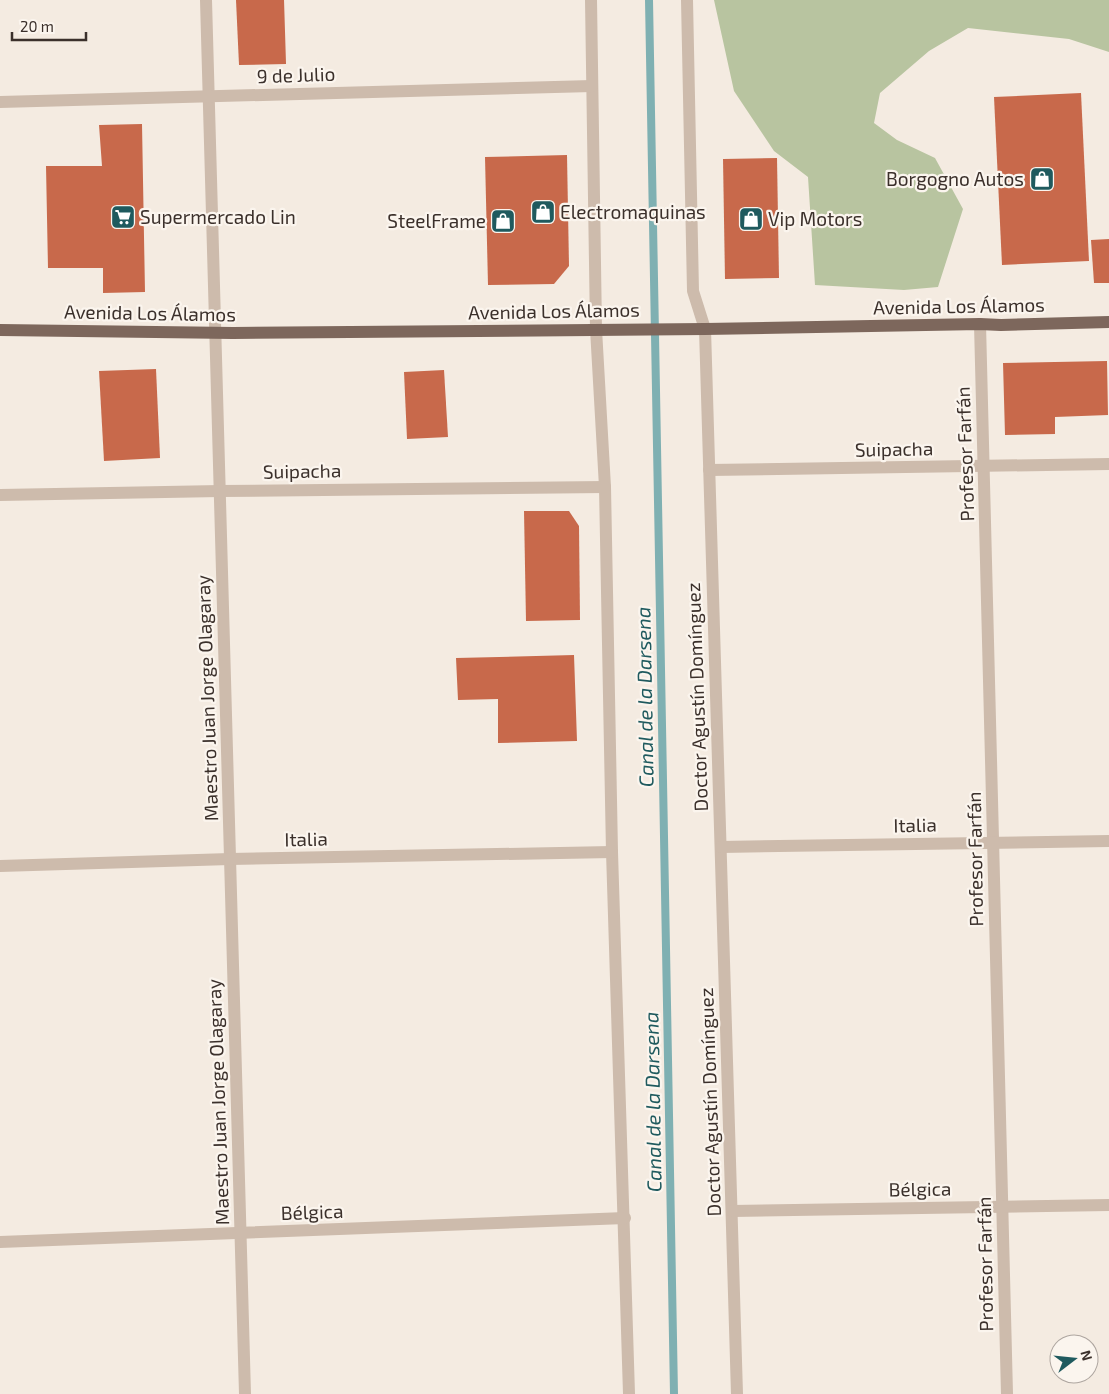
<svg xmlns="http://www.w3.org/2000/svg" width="1109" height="1394" viewBox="0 0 1109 1394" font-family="'Exo 2',sans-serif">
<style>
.green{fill:#b8c4a0}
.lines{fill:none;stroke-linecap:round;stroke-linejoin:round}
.stream{stroke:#7fb0b2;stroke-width:8}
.building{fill:#c8694b}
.minor{stroke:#cdbbac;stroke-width:12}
.major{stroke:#7d675c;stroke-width:12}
.labels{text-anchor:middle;stroke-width:4.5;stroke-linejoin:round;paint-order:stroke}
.street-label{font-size:19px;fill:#3b302b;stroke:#fbf5ee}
.poi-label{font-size:19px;fill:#3b302b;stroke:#fbf5ee;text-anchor:start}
.water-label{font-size:20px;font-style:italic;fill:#1f5a5e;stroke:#fbf5ee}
</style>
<rect width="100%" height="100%" fill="#f4ebe1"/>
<!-- green -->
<path class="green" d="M714 0H1109V52L1069 39 968 28 929 51 880 93 874 123 897 140 935 158 963 209 938 287 904 290 815 285 808 177 774 151 734 91Z"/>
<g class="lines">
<!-- stream -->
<path class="stream" d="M649 0 674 1394"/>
</g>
<!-- building -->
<g class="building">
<path d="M236 0H284L286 64 239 65Z"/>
<path d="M1081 93 1089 261 1002 265 994 97Z"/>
<path d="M142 124 145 292 103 293V268H48L46 166H102L99 125Z"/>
<path d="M567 155 569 266 554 284 488 285 485 157Z"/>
<path d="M777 158 779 278 725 279 723 159Z"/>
<path d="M1109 239V283H1094L1091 240Z"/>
<path d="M1107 361 1108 415 1055 417V434L1005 435 1003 363Z"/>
<path d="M156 369 160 458 104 461 99 371Z"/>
<path d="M444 370 448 437 407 439 404 372Z"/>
<path d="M524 511H569L579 526 580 620 526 621Z"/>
<path d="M574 655 577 741 498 743V699L458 700 456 658Z"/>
</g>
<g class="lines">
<!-- minor -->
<g class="minor">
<path d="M206 0 245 1394"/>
<path d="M591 0 596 329 605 487 612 852 629 1394"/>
<path d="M687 0 693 291 705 329 737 1394"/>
<path d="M0 102 592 86"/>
<path d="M980 324 1007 1394"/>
<path d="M709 470 1109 464"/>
<path d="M0 495 220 491 605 487"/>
<path d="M721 847 1109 841"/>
<path d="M0 866 230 859 612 852"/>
<path d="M732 1211 1109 1205"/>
<path d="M0 1242 625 1218"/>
</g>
<!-- major -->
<path class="major" d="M0 330 233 333 705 329 980 324 1001 325 1109 322"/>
</g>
<!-- icons -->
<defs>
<symbol id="shop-square" viewBox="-11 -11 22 22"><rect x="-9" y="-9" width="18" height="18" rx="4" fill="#1f5a5e" stroke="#fbf5ee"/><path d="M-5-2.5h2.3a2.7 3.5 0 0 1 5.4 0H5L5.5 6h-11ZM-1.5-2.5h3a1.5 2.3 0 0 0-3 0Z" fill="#fff"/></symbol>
<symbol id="supermarket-square" viewBox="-11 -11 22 22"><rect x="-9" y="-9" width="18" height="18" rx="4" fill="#1f5a5e" stroke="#fbf5ee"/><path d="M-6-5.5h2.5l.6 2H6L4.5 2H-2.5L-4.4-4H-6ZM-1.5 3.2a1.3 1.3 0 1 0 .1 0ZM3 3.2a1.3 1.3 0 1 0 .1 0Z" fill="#fff"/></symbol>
</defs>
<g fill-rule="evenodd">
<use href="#shop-square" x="1028" y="165" width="28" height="28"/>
<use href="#shop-square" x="529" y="198" width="28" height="28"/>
<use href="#supermarket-square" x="109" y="203" width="28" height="28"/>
<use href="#shop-square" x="737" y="205" width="28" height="28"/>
<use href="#shop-square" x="489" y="207" width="28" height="28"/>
</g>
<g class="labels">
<!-- street labels -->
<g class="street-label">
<text transform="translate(296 75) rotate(-2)" y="7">9 de Julio</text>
<text transform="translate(959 306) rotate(-1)" y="7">Avenida Los Álamos</text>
<text transform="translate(554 311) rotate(-1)" y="7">Avenida Los Álamos</text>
<text transform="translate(150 313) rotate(1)" y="7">Avenida Los Álamos</text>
<text transform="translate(894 449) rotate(-1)" y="7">Suipacha</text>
<text transform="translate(965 454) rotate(-92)" y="7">Profesor Farfán</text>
<text transform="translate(302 471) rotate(-1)" y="7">Suipacha</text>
<text transform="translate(697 697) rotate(-92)" y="7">Doctor Agustín Domínguez</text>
<text transform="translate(207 698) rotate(-92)" y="7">Maestro Juan Jorge Olagaray</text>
<text transform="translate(915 825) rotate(-1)" y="7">Italia</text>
<text transform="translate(306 839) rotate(-1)" y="7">Italia</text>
<text transform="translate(975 859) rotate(-91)" y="7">Profesor Farfán</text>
<text transform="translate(218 1102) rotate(-92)" y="7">Maestro Juan Jorge Olagaray</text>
<text transform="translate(710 1102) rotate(-92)" y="7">Doctor Agustín Domínguez</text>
<text transform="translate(920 1189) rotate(-1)" y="7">Bélgica</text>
<text transform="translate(312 1212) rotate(-2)" y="7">Bélgica</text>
<text transform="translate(985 1264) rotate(-91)" y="7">Profesor Farfán</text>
</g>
<!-- poi labels -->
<g class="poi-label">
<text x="1024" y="186" text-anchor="end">Borgogno Autos</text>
<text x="560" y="219">Electromaquinas</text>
<text x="140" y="224">Supermercado Lin</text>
<text x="768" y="226">Vip Motors</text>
<text x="486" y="228" text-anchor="end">SteelFrame</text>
</g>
<!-- water labels -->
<g class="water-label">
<text transform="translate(645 697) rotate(-91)" y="7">Canal de la Darsena</text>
<text transform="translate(653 1102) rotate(-91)" y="7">Canal de la Darsena</text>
</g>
</g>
<!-- north arrow -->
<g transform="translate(1074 1359) rotate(74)"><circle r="24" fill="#fbf5ee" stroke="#aea6a0"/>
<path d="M0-4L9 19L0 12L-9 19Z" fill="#1f5a5e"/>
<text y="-8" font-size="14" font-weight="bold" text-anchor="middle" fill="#3b302b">N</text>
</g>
<!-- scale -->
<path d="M12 32v8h74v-8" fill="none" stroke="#3b302b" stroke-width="2.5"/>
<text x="20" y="32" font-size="15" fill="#3b302b" stroke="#fbf5ee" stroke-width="4" paint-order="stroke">20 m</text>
</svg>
